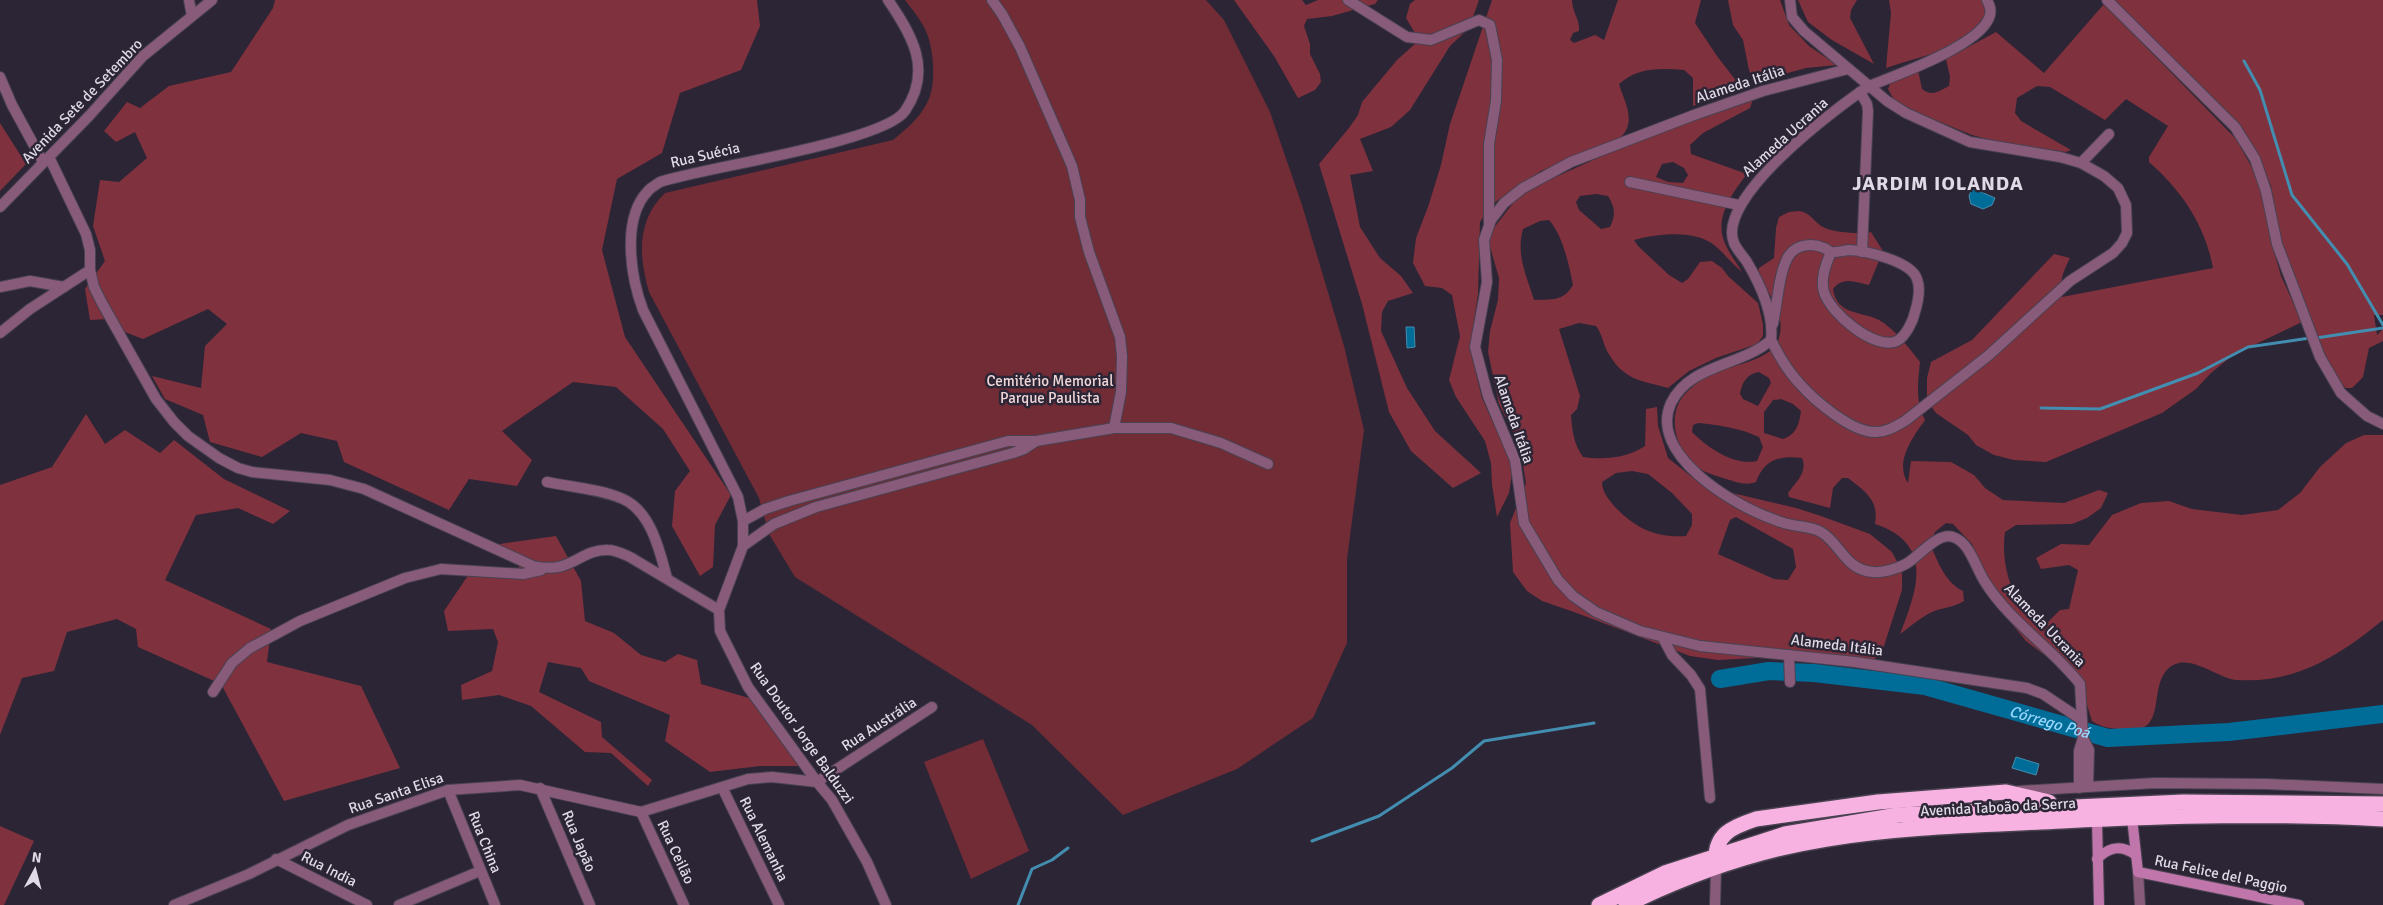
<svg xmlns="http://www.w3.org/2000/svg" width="2383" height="905" viewBox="0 0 2383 905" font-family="Signika,sans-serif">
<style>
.green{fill:#712c36}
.forest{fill:#7f313e;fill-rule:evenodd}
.water{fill:#006d99;stroke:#438eb0}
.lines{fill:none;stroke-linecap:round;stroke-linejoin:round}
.stream{stroke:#438eb0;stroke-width:3}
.river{stroke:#006d99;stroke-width:18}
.street-casing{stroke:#494251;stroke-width:12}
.secondary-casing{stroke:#494251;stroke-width:12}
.highway-casing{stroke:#494251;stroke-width:18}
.street{stroke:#895b7b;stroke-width:10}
.secondary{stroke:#c076aa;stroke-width:10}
.highway{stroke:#f7b2e1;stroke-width:15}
.labels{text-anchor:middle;stroke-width:5;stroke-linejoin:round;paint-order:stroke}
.street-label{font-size:15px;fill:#dfdae5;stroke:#2c2535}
.park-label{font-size:15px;fill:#efd6d7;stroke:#2c2535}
.water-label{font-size:16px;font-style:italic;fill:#98d7fd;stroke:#2c2535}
.district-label{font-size:20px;font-weight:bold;letter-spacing:1px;fill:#dfdae5;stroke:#2c2535}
</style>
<rect width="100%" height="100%" fill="#2c2535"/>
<!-- green -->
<g class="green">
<path d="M905 0H1206L1224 20 1270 112 1302 205 1344 346 1364 430 1347 559V643L1313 718 1237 769 1123 815 1032 725 795 577 769 534 759 498 649 292C639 257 636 221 665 193L893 140C906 129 919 119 927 103 937 85 934 47 925 29 920 19 912 9 905 0Z"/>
<path d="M983 739 1029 851 971 879 924 762Z"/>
</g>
<!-- forest -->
<g class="forest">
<path d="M275 0H757L760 26 741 70 680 93 662 153 617 179 602 250 625 337 731 495 715 525 713 567 700 576 672 526 675 491 690 471 663 429 616 387 573 382 502 431 532 460 517 486 469 479 449 510 344 462 337 441 301 433 262 457 210 442 203 415 165 399 152 376 201 388 205 346 227 324 208 309 143 339 125 332 108 319 90 320 85 289 105 261 93 226 100 180 119 182 147 158 135 132 116 142 104 131 127 102 140 108 169 86 231 72 273 8Z"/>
<path d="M1234 0H1302L1306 5 1318 0H1378L1375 4 1332 16 1307 19 1304 26 1310 44V54L1320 74 1321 82 1315 90 1298 98 1274 56Z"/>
<path d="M1415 0H1479L1469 28 1450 46 1410 110 1391 127 1360 139 1373 171 1350 175 1360 227 1380 258 1401 276 1413 293 1388 301 1382 312 1381 331 1407 388 1435 431 1481 473 1453 488 1411 451 1389 412 1362 304 1319 164 1349 128 1358 115 1362 102 1397 60 1416 43 1415 33 1406 18 1410 4Z"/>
<path d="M1492 0H1572C1572 12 1580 19 1579 31L1573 33 1570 40 1574 43 1595 35 1604 40 1618 0H1701L1695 23 1717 56 1741 87 1693 106V78L1684 70C1660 68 1638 67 1619 84 1624 101 1637 121 1621 137L1541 171 1491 205 1480 222 1478 294 1472 335V357L1482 398 1513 467 1509 493 1497 517 1492 484 1491 463 1485 441 1456 397 1449 380 1460 336 1452 295 1442 288 1425 286 1413 263 1416 238 1428 207 1441 165 1450 124Z"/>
<path d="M1728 0H1780L1789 25 1809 46 1837 65 1806 68 1755 82 1749 70 1743 40 1733 25Z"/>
<path d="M1798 0H1857L1851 10 1850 18 1874 64 1832 40 1808 22Z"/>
<path d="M1889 0H1992C1989 7 1987 16 1983 22 1961 50 1918 57 1886 68L1891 13Z"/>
<path d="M2115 0H2383V315H2374L2377 335 2383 329V341L2369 348 2363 377 2352 388H2346L2339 382 2320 345 2289 264 2278 229 2271 186 2255 149 2243 129Z"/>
<path d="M2104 4 2236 139 2259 180 2270 237 2281 276 2302 322 2233 355 2211 373 2196 389 2162 413 2046 462 2014 460 1994 455 1976 445 1968 435 1936 413 1927 401V378L1931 362 1972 340 2054 254 2070 258C2064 270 2058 283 2062 297L2213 268C2205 225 2182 191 2149 162V157L2168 126 2126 99 2105 120 2050 87 2037 86 2017 98 2015 113 2021 121 2071 150 2066 152 2005 144 1972 135 1923 115 1894 100 1888 89 1892 79 1918 70 1922 89C1932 97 1939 91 1949 86L1950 77 1946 59 1996 32 2044 73Z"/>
<path d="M1754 96 1750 108 1703 133 1690 145 1691 154 1747 174C1734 191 1716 215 1723 238 1726 249 1736 262 1742 272 1732 264 1724 253 1714 245 1694 229 1656 234 1634 240L1638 246 1669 275 1682 283 1688 279 1700 262 1712 261 1722 268 1728 276 1758 303 1763 324V336L1757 344 1716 358 1689 371 1668 388C1639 380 1623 380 1607 351 1603 343 1602 334 1596 326L1579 323 1559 329 1580 396 1577 409 1571 415C1572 430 1574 445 1583 457 1604 460 1627 458 1645 446L1646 409 1657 407 1658 426 1668 458 1697 481 1728 492 1796 508 1821 516 1870 534 1892 552 1902 571V590L1884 646 1874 660 1774 657 1718 660 1690 656 1574 612 1542 601 1527 591 1513 572 1510 523 1526 483 1520 447 1499 404 1488 352 1490 331 1498 300 1499 278 1489 243 1490 233 1517 198 1551 179 1651 134ZM1673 162 1684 168 1688 175 1683 183 1668 182 1656 177 1662 164ZM1596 194 1608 196C1615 207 1616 215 1610 227L1601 229 1579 210 1576 202 1580 196ZM1549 220C1563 236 1569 265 1573 285 1563 302 1552 299 1534 300 1526 274 1516 255 1523 229L1540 221ZM1632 471 1648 474 1672 493 1692 514V525L1686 536C1656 538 1637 529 1616 508 1609 500 1602 492 1602 482L1616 473ZM1736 517 1793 549 1796 567 1788 580 1774 579 1718 554 1730 520Z"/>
<path d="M0 123 26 164 0 191Z"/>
<path d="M1799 211C1812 213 1814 223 1825 228 1833 232 1863 235 1871 232L1883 251 1869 285C1855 282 1843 276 1833 289 1837 316 1862 311 1879 320 1895 329 1909 348 1920 362 1918 383 1915 400 1925 420 1913 437 1894 462 1908 483L1911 461 1951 462 1974 475 1985 488 2003 500 2064 503 2099 490 2108 493 2101 508 2087 518 2072 524 2016 525 2005 532C2001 559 2009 599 2033 615 2037 618 2043 620 2048 622L2060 610 2069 609 2078 570 2069 565 2041 569 2036 558 2061 544 2089 545 2112 515 2141 503 2169 501 2192 509 2242 515 2278 510 2300 493 2320 467 2346 443 2364 435H2383V620C2340 655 2296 684 2237 680 2216 679 2186 648 2166 671 2149 692 2167 735 2124 730 2111 728 2102 728 2092 721L2083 692 2056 664 2026 641 1982 588 1976 554 1972 544 1953 524 1946 523 1935 532 1930 544C1938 562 1945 582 1963 591L1964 601C1953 608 1942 607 1930 613 1920 618 1910 627 1900 634 1917 590 1935 544 1875 524 1879 500 1866 492 1848 478H1842L1833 488 1830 508 1789 497 1788 493C1796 482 1808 472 1802 458 1779 455 1764 460 1756 482 1746 486 1736 482 1726 479 1717 476 1706 473 1698 468 1675 452 1665 412 1687 392 1693 386 1701 379 1708 375 1727 366 1770 361 1778 341 1787 317 1771 295 1757 276L1759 268 1774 258 1776 228 1779 217 1789 212ZM1759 372 1769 378 1771 383 1758 406 1743 399 1740 394C1742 382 1747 374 1759 372ZM1781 399 1793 404 1801 411C1799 424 1797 434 1783 439L1764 433V412L1773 400ZM1698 423C1719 425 1740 428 1759 437L1763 447 1757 461C1734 466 1708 448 1692 432L1693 425Z"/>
<path d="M86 414 105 444 125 430 160 453 174 440 224 479 290 511 273 524 238 508 196 515 165 580 271 629 267 662 361 686 400 768 284 801 221 684 138 647 136 629 117 619 67 632 54 671 22 678 0 735V485L52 467Z"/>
<path d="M556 536 581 581 585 621 614 633 641 655 665 662 678 654 697 660 701 684 749 698 799 766H760L710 772 665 741 670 715 589 681 581 668 548 662 539 692 601 722 602 737 652 780 648 786 611 753 585 752 531 706 499 695 462 700 461 685 492 671 498 642 493 629 448 631 444 611 469 574 516 576 522 558 493 545Z"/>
<path d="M0 826 34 841 4 905H0Z"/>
</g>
<!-- water -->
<g class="water">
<path d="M1972 188 1995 198 1992 205 1983 209 1971 204 1969 196Z"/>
<path d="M1406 327H1414L1415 347 1407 348Z"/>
<path d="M2016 757 2039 764 2036 775 2012 768Z"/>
</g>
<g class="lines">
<!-- stream -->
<g class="stream">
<path d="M2244 61 2260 90 2292 195 2347 264 2383 325"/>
<path d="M2316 338 2383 328"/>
<path d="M2041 408 2100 409 2198 373 2248 347 2310 338"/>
<path d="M1312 841 1379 816 1452 768 1484 741 1594 723"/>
<path d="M1018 905 1032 869 1052 860 1068 848"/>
</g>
<!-- river -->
<path class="river" id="s1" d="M1720 679 1769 671 1814 673 1925 686 2108 738 2229 732 2383 714"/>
<defs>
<g id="street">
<path d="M189 0 192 16"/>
<path d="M992 0 1002 14 1020 47 1072 166 1080 200V217L1089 252 1120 337 1122 356 1121 392 1114 428"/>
<path d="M1348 0 1407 37 1431 40 1479 20 1490 25 1497 60 1496 101 1489 144V223"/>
<path d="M1987 0C1990 6 1992 11 1989 18 1978 46 1897 75 1869 86 1836 108 1715 198 1734 243 1737 250 1743 256 1747 262 1760 284 1774 314 1771 340 1742 366 1690 364 1671 403 1648 454 1732 504 1770 518 1776 520 1782 523 1788 524 1798 527 1811 526 1821 532 1841 544 1845 570 1873 572 1883 573 1900 568 1909 562 1920 555 1938 532 1953 537 1970 542 1976 569 1985 582 2010 622 2052 648 2080 684L2083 738 2079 751V788"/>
<path d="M2107 0 2235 127 2255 159 2266 191 2277 244 2320 357 2341 393 2367 416 2383 424"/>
<path d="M1848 69 1763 91 1694 115 1571 162 1523 188 1504 203 1491 220 1484 240 1487 282 1475 347 1488 396 1515 460 1524 523 1558 580 1573 596 1596 612 1640 631 1700 646 1855 662 2027 688 2043 694 2082 720"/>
<path d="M0 77 12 105 43 162"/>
<path d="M1860 92 1867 104 1868 111 1862 252"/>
<path d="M49 157 86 234 90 250V270L94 287 102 303 156 399 174 422 188 436 219 458 238 468 252 472 330 480 364 489 533 566C572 575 579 549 608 550 616 550 623 554 630 557L719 610"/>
<path d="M2081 163 2109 134"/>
<path d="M1630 182 1739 205"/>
<path d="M0 207 89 116 143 56 212 0"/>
<path d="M0 287 30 281 64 287"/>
<path d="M1773 324C1777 306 1779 268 1790 254 1798 244 1813 243 1824 248 1827 249 1828 251 1831 252 1837 253 1844 250 1850 250 1866 251 1911 261 1917 279 1921 289 1918 302 1915 312 1913 321 1906 336 1897 341 1875 351 1830 313 1824 292 1820 279 1826 264 1831 252"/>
<path d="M0 333 30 309 90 270"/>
<path d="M1771 340C1779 356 1787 370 1799 383 1814 400 1852 433 1876 432 1887 432 1896 426 1905 421L1989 355 2070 281 2113 253 2122 243 2127 233 2126 205 2118 188 2104 176 2081 163 2060 157 1970 142 1906 113 1887 101 1804 31 1792 17 1790 0"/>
<path d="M547 482C571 487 600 489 623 499 651 511 660 552 667 578"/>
<path d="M743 521 765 509 789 501 1008 441H1036L1114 428H1171L1221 443 1268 464"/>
<path d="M743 546 774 524 816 507 1013 453 1024 449 1036 441"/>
<path d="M1663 638 1672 655 1691 675 1700 689 1710 798"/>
<path d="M1789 655 1790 682"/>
<path d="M213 692 232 663 250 648 300 621 405 578 441 569 523 574 541 570"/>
<path d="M2083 738 2089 750 2088 787"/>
<path d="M817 782 932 707"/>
<path d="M722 787 779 905"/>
<path d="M540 788 590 905"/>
<path d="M448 790 495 905"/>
<path d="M2019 791 2155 783 2267 784 2383 789"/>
<path d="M641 812 684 905"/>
<path d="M276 859 367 905"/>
<path d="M2138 872 2140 905"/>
<path d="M174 905 249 874 348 825 448 790 520 785 641 812 748 779 772 777 817 782"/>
<path d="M399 905 480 871"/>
<path d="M886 905 867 862 832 800 817 782 748 687 720 631 719 610 743 546V521L738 497 643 310C631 278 621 219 648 191 651 187 656 185 660 182 706 167 884 142 905 111 933 70 912 35 888 0"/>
<path d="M1715 905 1716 868"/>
</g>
<g id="secondary">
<path d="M2132 818 2138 872 2299 905"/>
<path d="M2097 820 2099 905"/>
<path d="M2097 859C2109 847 2121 844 2136 855"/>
</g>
<g id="highway">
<path d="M1716 863C1714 834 1732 827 1756 819L1878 802 2006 792 2049 802"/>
<path d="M1599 905 1665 873 1785 834 1898 815 2183 802 2383 804"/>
<path d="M1626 905C1689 874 1758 850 1827 839 1905 826 1984 825 2062 821 2169 816 2276 813 2383 819"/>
</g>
</defs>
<!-- street casing -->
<use href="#street" class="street-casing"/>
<!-- secondary casing -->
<use href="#secondary" class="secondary-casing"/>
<!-- highway casing -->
<use href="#highway" class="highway-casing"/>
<!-- street -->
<use href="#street" class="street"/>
<!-- secondary -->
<use href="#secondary" class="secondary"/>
<!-- highway -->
<use href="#highway" class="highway"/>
</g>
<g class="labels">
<!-- street labels -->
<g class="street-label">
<text transform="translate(1740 84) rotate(-18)" y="5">Alameda Itália</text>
<text transform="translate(82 101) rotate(-46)" y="5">Avenida Sete de Setembro</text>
<text transform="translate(1785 137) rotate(-42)" y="5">Alameda Ucrania</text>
<text transform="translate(705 155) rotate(-13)" y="5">Rua Suécia</text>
<text transform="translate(1514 419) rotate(71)" y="5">Alameda Itália</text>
<text transform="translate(2045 625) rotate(46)" y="5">Alameda Ucrania</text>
<text transform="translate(1837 645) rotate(7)" y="5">Alameda Itália</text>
<text transform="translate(879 724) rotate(-33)" y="5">Rua Austrália</text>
<text transform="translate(802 733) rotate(55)" y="5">Rua Doutor Jorge Balduzzi</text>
<text transform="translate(396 793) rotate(-19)" y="5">Rua Santa Elisa</text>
<text transform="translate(1998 807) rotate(-3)" y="5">Avenida Taboão da Serra</text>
<text transform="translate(764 839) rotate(64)" y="5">Rua Alemanha</text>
<text transform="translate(579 841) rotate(67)" y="5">Rua Japão</text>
<text transform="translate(485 842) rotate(68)" y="5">Rua China</text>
<text transform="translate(676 852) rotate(65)" y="5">Rua Ceilão</text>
<text transform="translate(329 869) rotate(27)" y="5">Rua India</text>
<text transform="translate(2221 874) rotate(12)" y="5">Rua Felice del Paggio</text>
</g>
<!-- park labels -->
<g class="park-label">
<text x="1050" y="386">Cemitério Memorial<tspan x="1050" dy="17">Parque Paulista</tspan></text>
</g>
<!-- water labels -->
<g class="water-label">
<text dy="6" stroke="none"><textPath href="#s1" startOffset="336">Córrego Poá</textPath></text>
</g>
<!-- district labels -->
<g class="district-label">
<text x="1938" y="190">JARDIM IOLANDA</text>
</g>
</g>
<!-- north arrow -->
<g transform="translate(35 870) rotate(7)" stroke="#2c2535" stroke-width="4" paint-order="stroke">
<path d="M0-4L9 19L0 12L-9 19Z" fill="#dfdae5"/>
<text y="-8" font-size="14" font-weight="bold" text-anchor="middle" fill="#dfdae5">N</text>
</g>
</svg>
